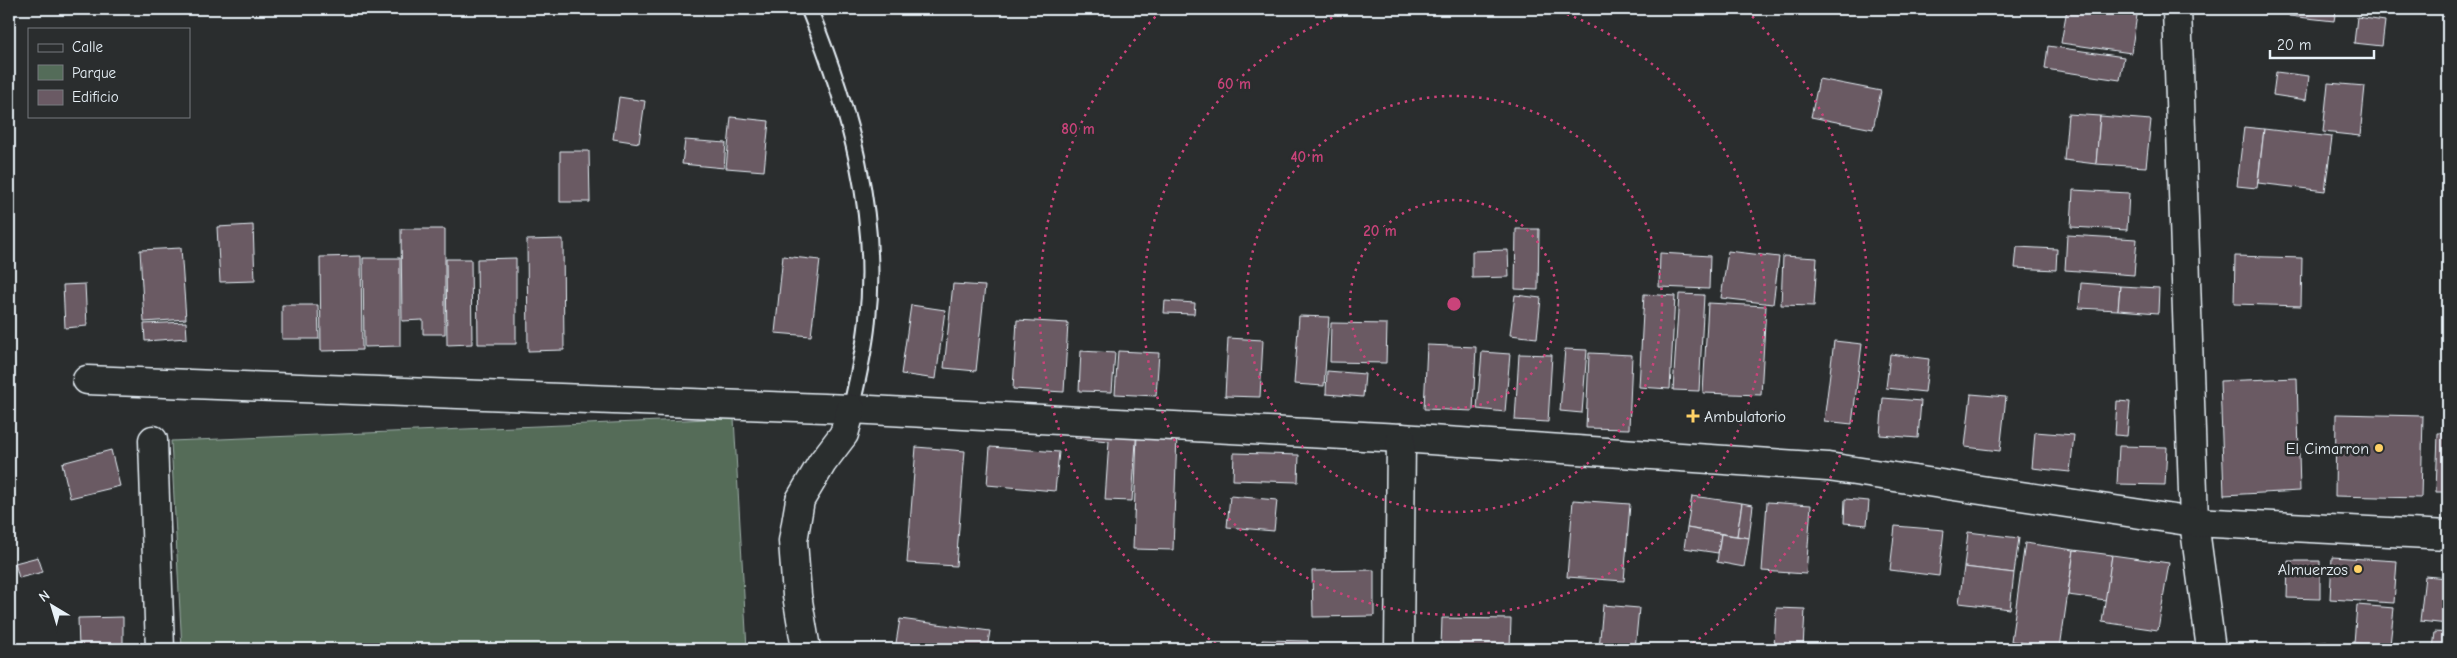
<svg xmlns="http://www.w3.org/2000/svg" width="2457" height="658" viewBox="0 0 2457 658" font-family="'Comic Neue',sans-serif">
<style>
.green{fill:#546c59;stroke:#9eaea8}
.building{fill:#6a5a64;stroke:#e8f1f8}
.lines{fill:none;stroke-linecap:round;stroke-linejoin:round}
.service-casing{stroke:#e8f1f8;stroke-width:19}
.minor-casing{stroke:#e8f1f8;stroke-width:31}
.service{stroke:#2a2d2e;stroke-width:15}
.minor{stroke:#2a2d2e;stroke-width:28}
.ring{fill:none;stroke:#ca437a;stroke-width:2.5;stroke-dasharray:2.5 5}
.poi-dot{fill:#ffd166;stroke:#2a2d2e;stroke-width:2}
.labels{text-anchor:middle;stroke-width:5;stroke-linejoin:round;paint-order:stroke}
.poi-label{font-size:16px;fill:#e8f1f8;stroke:#2a2d2e;text-anchor:end}
.centre{fill:#ca437a;stroke:#2a2d2e;stroke-width:2.5}
.ring-label{font-size:15px;text-anchor:middle;font-weight:bold;fill:#ca437a;stroke:#2a2d2e;stroke-width:5;stroke-linejoin:round;paint-order:stroke}
</style>
<rect width="100%" height="100%" fill="#2a2d2e"/>
<filter id="ink" filterUnits="userSpaceOnUse"><feTurbulence type="fractalNoise" baseFrequency=".02" numOctaves="2"/><feDisplacementMap in="SourceGraphic" scale="10" xChannelSelector="R" yChannelSelector="G"/><feConvolveMatrix kernelMatrix="1 2 1 2 8 2 1 2 1" color-interpolation-filters="sRGB"/></filter>
<g filter="url(#ink)">
<!-- green -->
<path class="green" d="M734 418 747 649H182L171 441Z"/>
<!-- building -->
<g class="building">
<path d="M2067 9H2138L2131 53 2061 43Z"/>
<path d="M2289 9H2336L2334 21 2289 16Z"/>
<path d="M2357 17 2385 21 2382 46 2354 43Z"/>
<path d="M2048 46 2124 57 2120 80 2045 69Z"/>
<path d="M2276 72 2309 76 2306 100 2273 95Z"/>
<path d="M1819 79 1881 91 1873 129 1811 117Z"/>
<path d="M2328 83 2365 86 2360 136 2323 132Z"/>
<path d="M619 97 645 101 639 143 613 139Z"/>
<path d="M2068 114 2100 116 2096 164 2064 160Z"/>
<path d="M2100 116 2151 120 2146 167 2096 164Z"/>
<path d="M731 117 769 121 764 171 726 168Z"/>
<path d="M2244 127 2264 129 2257 188 2237 186Z"/>
<path d="M2264 129 2332 137 2325 191 2258 183Z"/>
<path d="M685 140 726 143 724 168 682 164Z"/>
<path d="M560 151H589L590 202H560Z"/>
<path d="M2073 190 2129 193 2127 230 2071 227Z"/>
<path d="M253 225 255 281 220 282 217 227Z"/>
<path d="M401 229H445V334H423V320L402 321Z"/>
<path d="M1516 229H1539L1538 290 1515 289Z"/>
<path d="M2067 235 2137 239 2134 275 2065 270Z"/>
<path d="M563 239 564 350 528 351 527 240Z"/>
<path d="M2017 247 2057 249 2056 270 2015 268Z"/>
<path d="M181 248 186 319 144 322 140 250Z"/>
<path d="M1508 250 1509 277 1472 278V251Z"/>
<path d="M1728 251 1779 257 1773 304 1721 298Z"/>
<path d="M1660 253 1710 256 1709 289 1659 287Z"/>
<path d="M361 256 362 350 321 351 320 257Z"/>
<path d="M783 256 820 260 811 336 775 333Z"/>
<path d="M1783 256 1817 258 1814 306 1781 305Z"/>
<path d="M2235 256 2302 258 2301 306 2234 304Z"/>
<path d="M363 258H400V346L364 347Z"/>
<path d="M516 258V344H478L477 259Z"/>
<path d="M446 259H471L472 344 447 345Z"/>
<path d="M2081 283 2120 286 2118 310 2079 308Z"/>
<path d="M85 284 87 326 65 328 63 285Z"/>
<path d="M953 284 985 286 976 371 944 368Z"/>
<path d="M2120 286 2159 288 2158 313 2118 310Z"/>
<path d="M1644 294 1675 296 1670 389 1639 387Z"/>
<path d="M1679 294 1704 295 1699 391 1673 390Z"/>
<path d="M1515 295 1541 298 1537 338 1510 335Z"/>
<path d="M1165 301 1195 303 1194 314 1164 313Z"/>
<path d="M1708 303 1766 306 1761 395 1703 393Z"/>
<path d="M282 305H318L319 339H282Z"/>
<path d="M911 305 945 310 936 379 901 374Z"/>
<path d="M1299 316 1329 317 1324 386 1294 384Z"/>
<path d="M1017 320 1068 323 1064 392 1013 389Z"/>
<path d="M186 322 187 338 145 341 144 324Z"/>
<path d="M1331 323 1387 324 1386 363 1330 362Z"/>
<path d="M1228 338 1263 340 1260 397 1225 396Z"/>
<path d="M1834 341 1862 344 1852 424 1824 421Z"/>
<path d="M1427 345 1476 347 1473 411 1424 409Z"/>
<path d="M1565 349 1587 350 1582 413 1560 411Z"/>
<path d="M1081 351 1115 353 1112 392 1079 391Z"/>
<path d="M1118 351 1159 353 1156 396 1115 394Z"/>
<path d="M1482 352 1510 354 1505 412 1477 409Z"/>
<path d="M1589 353 1632 355 1629 429 1586 428Z"/>
<path d="M1519 354 1552 355 1548 422 1515 420Z"/>
<path d="M1890 354 1929 359 1925 392 1886 388Z"/>
<path d="M1327 371 1365 374 1363 397 1326 394Z"/>
<path d="M2297 378 2300 491 2224 495 2220 381Z"/>
<path d="M1971 394 2006 397 2000 451 1965 447Z"/>
<path d="M1883 398 1921 401 1918 438 1880 435Z"/>
<path d="M2117 401 2130 402 2127 436 2115 435Z"/>
<path d="M2336 414 2423 416 2421 498 2335 496Z"/>
<path d="M1076 424 1137 427 1132 501 1105 500 1109 441 1075 438Z"/>
<path d="M2035 432 2074 435 2070 472 2032 468Z"/>
<path d="M1137 433 1177 434 1173 550 1133 549Z"/>
<path d="M2438 433H2448V492H2436Z"/>
<path d="M2119 446 2167 447 2165 485 2117 484Z"/>
<path d="M916 447 965 451 956 566 907 563Z"/>
<path d="M990 447 1059 452 1055 491 987 485Z"/>
<path d="M111 450 120 486 70 498 62 463Z"/>
<path d="M1234 453 1299 455 1298 482 1233 480Z"/>
<path d="M1230 496 1277 500 1274 531 1227 527Z"/>
<path d="M1692 496 1742 503 1737 536 1687 528Z"/>
<path d="M1845 499 1869 501 1867 525 1844 523Z"/>
<path d="M1573 500 1630 504 1624 581 1567 577Z"/>
<path d="M1767 502 1811 505 1806 574 1762 571Z"/>
<path d="M1742 503 1753 505 1749 538 1737 536Z"/>
<path d="M1895 526 1944 530 1939 576 1890 570Z"/>
<path d="M1687 528 1721 534 1718 553 1684 548Z"/>
<path d="M1968 532 2019 538 2014 573 1964 567Z"/>
<path d="M1721 534 1749 538 1744 567 1717 562Z"/>
<path d="M2025 543 2074 550 2060 648 2011 641Z"/>
<path d="M2074 550 2112 555 2106 600 2068 595Z"/>
<path d="M2112 555 2169 563 2158 630 2102 622Z"/>
<path d="M38 557 43 572 19 578 15 563Z"/>
<path d="M2332 557 2397 561 2394 603 2330 599Z"/>
<path d="M2288 561H2320V599L2287 598Z"/>
<path d="M1964 567 2014 573 2010 609 1959 603Z"/>
<path d="M1374 570V616L1313 617 1312 571Z"/>
<path d="M2425 576 2448 578V624L2420 621Z"/>
<path d="M1603 605 1639 608 1635 649H1599Z"/>
<path d="M2357 605 2394 608 2390 645 2354 643Z"/>
<path d="M1776 608 1805 609 1803 649H1774Z"/>
<path d="M123 617V649H79L78 618Z"/>
<path d="M1442 618 1511 619 1510 649H1441Z"/>
<path d="M900 619 990 631 987 649H895Z"/>
<path d="M2435 632 2448 633V649H2433Z"/>
<path d="M1262 640 1308 641 1307 649H1262Z"/>
<path d="M2327 642V649H2290V644Z"/>
</g>
<g class="lines">
<defs>
<path id="service" d="M809 9C849 107 880 216 867 324 864 353 857 381 851 409"/>
<g id="minor">
<path d="M2177 9 2194 522 2211 649"/>
<path d="M87 380 851 409 1401 438 1828 467 2194 522 2448 535"/>
<path d="M153 440 160 649"/>
<path d="M806 649 797 595 793 541 800 500 822 463 844 434 851 409"/>
<path d="M1399 649 1401 438"/>
</g>
</defs>
<!-- service casing -->
<use href="#service" class="service-casing"/>
<!-- minor casing -->
<use href="#minor" class="minor-casing"/>
<!-- service -->
<use href="#service" class="service"/>
<!-- minor -->
<use href="#minor" class="minor"/>
</g>
</g>
<!-- distance rings -->
<g class="ring">
<circle cx="1454" cy="304" r="104"/>
<circle cx="1454" cy="304" r="208"/>
<path d="M1553 9A311 311 0 1 1 1355 9"/>
<path d="M1222 648A415 415 0 0 1 1161 11M1747 11A415 415 0 0 1 1686 648"/>
</g>
<!-- markers -->
<g class="poi-dot">
<path d="M1690.5 408.5h5v5h5v5h-5v5h-5v-5h-5v-5h5z"/>
<circle cx="2379" cy="448" r="5"/>
<circle cx="2358" cy="569" r="5"/>
</g>
<g class="labels">
<!-- poi labels -->
<g class="poi-label">
<text x="1704" y="422" text-anchor="start">Ambulatorio</text>
<text x="2369" y="454">El Cimarron</text>
<text x="2348" y="575">Almuerzos</text>
</g>
</g>
<circle cx="1454" cy="304" r="8" class="centre"/>
<g class="ring-label">
<text x="1234" y="89">60 m</text>
<text x="1078" y="134">80 m</text>
<text x="1307" y="162">40 m</text>
<text x="1380" y="236">20 m</text>
</g>
<!-- margin -->
<rect width="2457" height="658" fill="none" stroke="#2a2d2e" stroke-width="30"/>
<rect x="15" y="15" width="2427" height="628" fill="none" stroke="#e8f1f8" stroke-width="2" filter="url(#ink)"/>
<!-- legend -->
<rect x="28" y="28" width="162" height="90" fill="#2a2d2e" stroke="#767b7f"/>
<rect x="38" y="44" width="25" height="8" fill="#2a2d2e" stroke="#767b7f"/>
<text x="72" y="52" font-size="15" fill="#e8f1f8">Calle</text>
<rect x="38" y="65" width="25" height="15" fill="#546c59" stroke="#767b7f"/>
<text x="72" y="78" font-size="15" fill="#e8f1f8">Parque</text>
<rect x="38" y="90" width="25" height="15" fill="#6a5a64" stroke="#767b7f"/>
<text x="72" y="102" font-size="15" fill="#e8f1f8">Edificio</text>
<!-- north arrow -->
<g transform="translate(52 606) rotate(322)" stroke="#2a2d2e" stroke-width="4" paint-order="stroke">
<path d="M0-4L9 19L0 12L-9 19Z" fill="#e8f1f8"/>
<text y="-8" font-size="14" font-weight="bold" text-anchor="middle" fill="#e8f1f8">N</text>
</g>
<!-- scale -->
<path d="M2270 50v8h104v-8" fill="none" stroke="#e8f1f8" stroke-width="2.5"/>
<text x="2277" y="50" font-size="15" fill="#e8f1f8" stroke="#2a2d2e" stroke-width="4" paint-order="stroke">20 m</text>
</svg>
